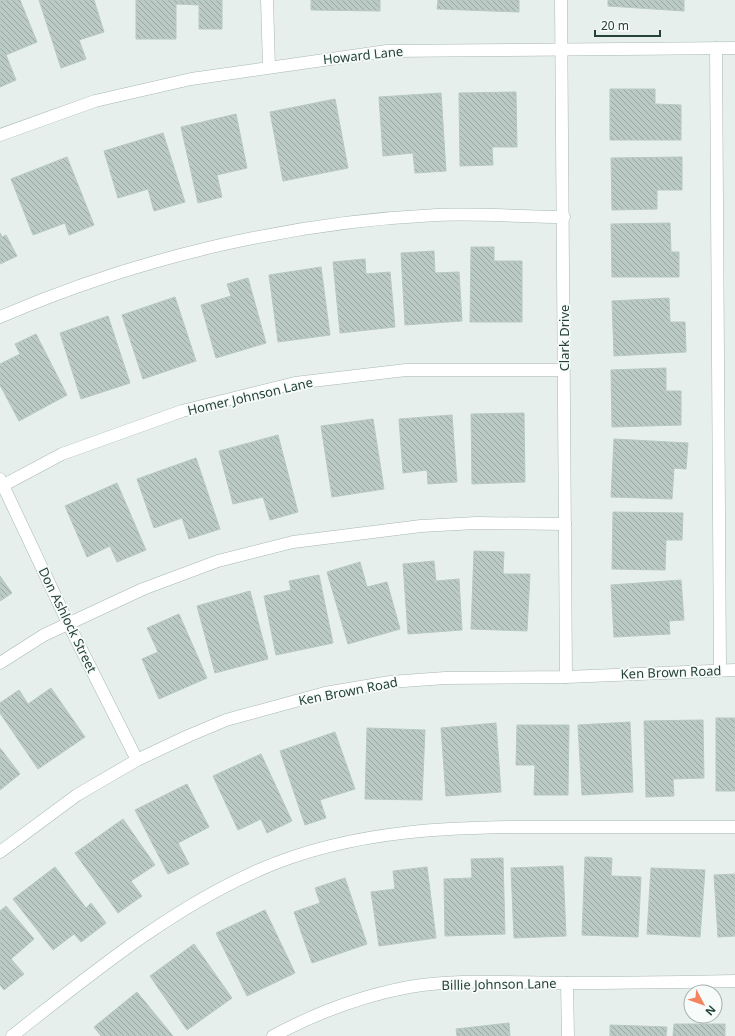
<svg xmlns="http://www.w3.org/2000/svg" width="735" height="1036" viewBox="0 0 735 1036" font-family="'Noto Sans',sans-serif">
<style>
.building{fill:url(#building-back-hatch);stroke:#b8c9c2}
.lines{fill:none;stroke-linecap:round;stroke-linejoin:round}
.minor-casing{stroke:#a8b8b2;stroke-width:13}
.minor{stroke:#fff;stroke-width:12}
.labels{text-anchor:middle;stroke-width:3.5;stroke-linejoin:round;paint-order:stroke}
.street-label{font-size:13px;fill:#24423a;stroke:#f7fbf9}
</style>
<defs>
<pattern id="building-back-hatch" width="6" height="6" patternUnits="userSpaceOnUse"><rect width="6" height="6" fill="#bbcac4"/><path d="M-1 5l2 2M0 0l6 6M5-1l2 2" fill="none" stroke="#98a6a0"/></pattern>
</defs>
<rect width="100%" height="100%" fill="#e6efeb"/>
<!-- building -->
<g class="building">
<path d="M3 0H20L37 42 6 55 16 80 0 87V1Z"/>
<path d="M39 0H94L104 32 79 40 86 59 61 68Z"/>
<path d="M136 0H222V29H199V5L176 4V39H136Z"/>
<path d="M311 0H380V11L311 10Z"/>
<path d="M438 0H519V12L437 9Z"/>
<path d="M608 0H684V11L608 6Z"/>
<path d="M610 89H655V104L681 105V140H610Z"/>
<path d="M516 92 517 147H492L493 165 460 166 459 93Z"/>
<path d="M441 93 446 171 415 173 413 153 383 156 379 97Z"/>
<path d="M335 99 348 168 283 181 270 112Z"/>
<path d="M236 114 247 168 217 175 222 197 198 203 181 127Z"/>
<path d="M163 133 185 202 154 211 148 189 118 198 104 151Z"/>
<path d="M67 157 94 225 69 235 65 223 33 235 11 179Z"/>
<path d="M682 157V190H657V209L612 210 611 158Z"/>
<path d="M670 223 671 252H679V277H612L611 224Z"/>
<path d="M0 233 2 237 6 235 17 256 0 264Z"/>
<path d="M471 247H494V261H522V322H470Z"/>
<path d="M434 251 435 273 459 272 462 321 405 325 401 253Z"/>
<path d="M365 259 366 274 390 272 395 327 340 333 333 262Z"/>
<path d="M321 267 330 335 278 342 269 275Z"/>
<path d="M248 278 266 343 216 358 201 305 231 296 227 284Z"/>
<path d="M175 297 196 361 143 379 122 315Z"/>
<path d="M669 298 670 322H685L686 352 614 356 612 301Z"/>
<path d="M108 316 130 383 81 399 60 333Z"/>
<path d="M36 334 67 395 19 421 0 385V364L20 354 15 344Z"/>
<path d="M666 368V391H681V425L612 427 611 370Z"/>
<path d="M524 413 525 482 472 484 471 414Z"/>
<path d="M452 415 457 482 428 484 427 470 403 473 399 419Z"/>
<path d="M373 419 384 489 332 497 321 426Z"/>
<path d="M278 435 298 512 270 520 263 497 233 504 219 451Z"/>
<path d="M614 439 688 443 686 469 674 468 672 499 611 497Z"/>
<path d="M196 458 220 529 189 539 182 518 154 528 137 479Z"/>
<path d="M117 483 146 550 117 562 110 546 87 557 65 506Z"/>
<path d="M613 512 683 513 682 540H666L665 570 612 569Z"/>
<path d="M474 551 504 552 503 574H530L527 631 471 629Z"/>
<path d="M434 561 436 581 459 579 462 630 408 634 403 564Z"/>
<path d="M360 562 367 587 387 582 400 629 348 644 327 572Z"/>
<path d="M319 575 333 643 276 655 264 596 291 590 289 581Z"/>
<path d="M0 576 12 593 0 601Z"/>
<path d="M681 580 684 620 669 621 670 634 614 637 611 585Z"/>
<path d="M250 591 268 659 215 673 197 606Z"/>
<path d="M179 614 207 678 159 699 142 659 158 652 147 628Z"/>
<path d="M51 688 85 737 38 769 0 713V703L19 690 28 704Z"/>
<rect x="716" y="718" width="19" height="73"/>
<path d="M703 720 704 778 673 779 674 796 646 797 644 721Z"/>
<path d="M630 722 633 792 582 795 578 725Z"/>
<path d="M496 723 501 792 446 796 441 728Z"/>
<path d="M517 725H569L568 795H534L535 765H516Z"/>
<path d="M367 728 425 730 422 800 365 799Z"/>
<path d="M335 732 355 789 320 800 326 818 305 825 280 751Z"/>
<path d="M0 748 20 774 0 790Z"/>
<path d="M261 754 292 821 267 833 261 819 238 830 213 776Z"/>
<path d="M187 784 209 827 178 843 189 864 168 874 135 810Z"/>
<path d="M123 819 155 865 131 881 142 896 118 913 75 853Z"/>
<path d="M585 857 612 858 611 876 641 877 638 937 582 935Z"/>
<path d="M503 858 505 934 445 936 444 879 472 878 471 859Z"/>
<path d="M563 866 566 936 514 938 511 868Z"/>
<path d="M55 867 86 908 91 903 106 923 81 942 74 934 53 950 13 899Z"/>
<path d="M427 867 436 938 379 946 371 892 395 889 393 871Z"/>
<path d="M651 868 705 870 700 937 647 934Z"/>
<path d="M735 874V936L718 937 714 875Z"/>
<path d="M345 878 367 944 312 963 294 912 320 903 315 888Z"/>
<path d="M6 906 34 939 11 959 24 974 4 990 0 985V911Z"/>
<path d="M265 910 295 973 247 996 216 933Z"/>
<path d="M194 944 232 998 187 1030 150 976Z"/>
<path d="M137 992 173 1036H101L94 1027Z"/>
<path d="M509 1023 510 1036H457L456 1029Z"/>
<path d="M674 1024H725V1036H673Z"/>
<path d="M610 1025 667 1027 666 1036H610Z"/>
</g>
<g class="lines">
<defs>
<g id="minor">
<path d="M267 0 269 67"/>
<path d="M561 0 566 677"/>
<path d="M716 48 720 670"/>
<path d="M0 135 95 101 191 79 387 51 735 48"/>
<path d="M0 317C137 258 288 222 437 215 479 213 522 217 564 217"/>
<path d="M0 479 68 623 137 760"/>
<path d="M0 487 62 454 182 411 295 383 406 370H563"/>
<path d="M0 663 44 635 143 589 218 561 293 542 421 526 476 523 565 524"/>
<path d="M0 852 77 795 137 760 188 736 226 720 325 693 390 682 445 678 566 677 735 670"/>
<path d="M567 983 568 1036"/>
<path d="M12 1036C90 975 168 910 259 870 354 828 460 826 563 827 620 827 678 827 735 827"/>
<path d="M273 1036C316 1013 361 996 409 987 461 978 516 983 569 983 624 983 680 982 735 981"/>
</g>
</defs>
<!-- minor casing -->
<use href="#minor" class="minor-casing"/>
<!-- minor -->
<use href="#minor" class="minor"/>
</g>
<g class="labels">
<!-- street labels -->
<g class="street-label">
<text transform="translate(363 55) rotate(-6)" y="5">Howard Lane</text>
<text transform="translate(564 338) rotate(-90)" y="5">Clark Drive</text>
<text transform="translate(250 396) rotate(-13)" y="5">Homer Johnson Lane</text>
<text transform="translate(68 620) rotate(64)" y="5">Don Ashlock Street</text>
<text transform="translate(671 672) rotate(-2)" y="5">Ken Brown Road</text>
<text transform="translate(348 691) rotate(-11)" y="5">Ken Brown Road</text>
<text transform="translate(499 984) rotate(-1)" y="5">Billie Johnson Lane</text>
</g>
</g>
<!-- north arrow -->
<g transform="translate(703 1004) rotate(131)"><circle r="19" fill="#f7fbf9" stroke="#a3b1ad"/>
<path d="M0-3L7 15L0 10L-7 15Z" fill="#f4845f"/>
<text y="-6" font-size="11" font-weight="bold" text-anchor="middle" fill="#24423a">N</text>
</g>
<!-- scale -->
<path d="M595 30v6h65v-6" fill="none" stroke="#24423a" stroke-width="2"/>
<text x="601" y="30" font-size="12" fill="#24423a" stroke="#f7fbf9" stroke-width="3" paint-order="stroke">20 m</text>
</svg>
